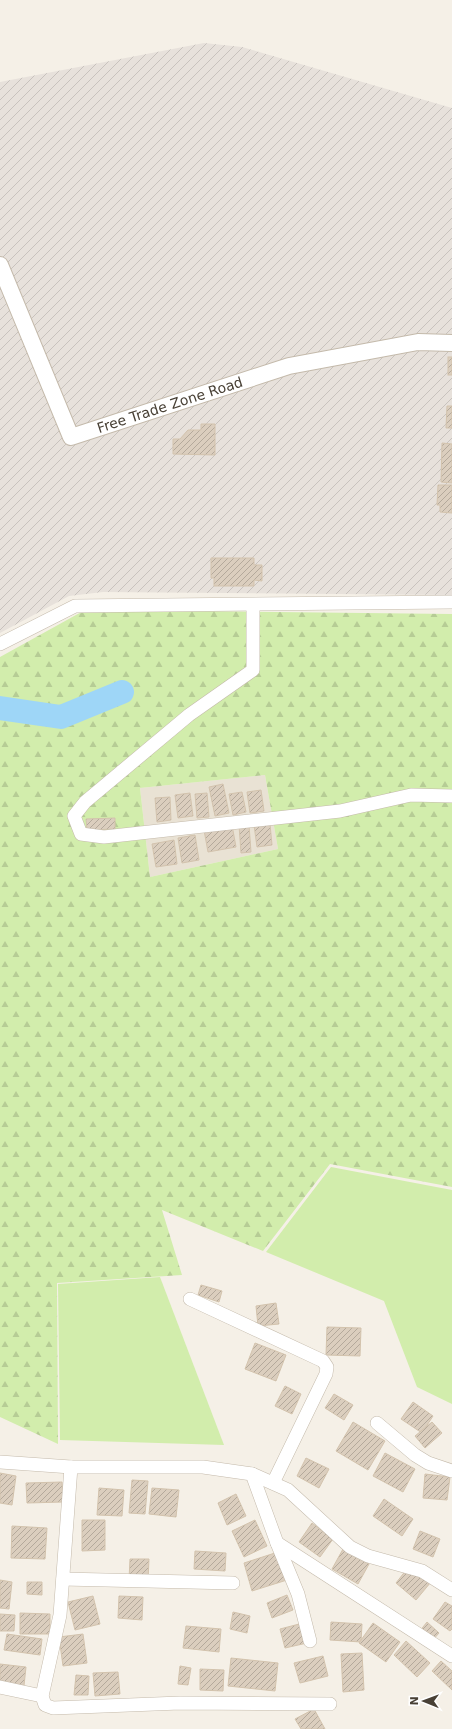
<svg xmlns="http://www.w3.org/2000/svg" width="452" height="1729" viewBox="0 0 452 1729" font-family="'DejaVu Sans',sans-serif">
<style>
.residential{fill:#e9e2d4}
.industrial{fill:url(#industrial-furrows)}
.green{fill:#d2edac}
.forest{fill:url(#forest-firs);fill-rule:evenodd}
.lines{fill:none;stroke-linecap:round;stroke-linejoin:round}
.river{stroke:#9ed6f7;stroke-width:24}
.building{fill:url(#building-hatch);stroke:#d3c3ad}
.minor-casing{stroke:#c4baab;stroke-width:14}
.tertiary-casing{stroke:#c4baab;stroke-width:18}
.minor{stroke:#fff;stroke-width:13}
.tertiary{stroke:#fff;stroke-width:16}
.labels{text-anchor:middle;stroke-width:3.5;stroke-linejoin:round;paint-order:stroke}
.street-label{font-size:14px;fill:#484035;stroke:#fff}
</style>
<defs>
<pattern id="industrial-furrows" width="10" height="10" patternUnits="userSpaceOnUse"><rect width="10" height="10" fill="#e7e1db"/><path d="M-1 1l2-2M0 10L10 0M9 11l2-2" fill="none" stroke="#c8c2bd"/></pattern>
<pattern id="forest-firs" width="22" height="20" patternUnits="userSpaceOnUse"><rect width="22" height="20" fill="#d2edac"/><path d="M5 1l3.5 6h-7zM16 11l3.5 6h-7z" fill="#b6cc95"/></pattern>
<pattern id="building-hatch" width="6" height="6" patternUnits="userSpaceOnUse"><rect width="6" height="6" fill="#dbcebe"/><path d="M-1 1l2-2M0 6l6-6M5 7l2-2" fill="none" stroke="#b4a99b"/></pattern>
</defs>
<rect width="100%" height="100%" fill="#f5f0e7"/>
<!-- residential -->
<path class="residential" d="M265 775 278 849 150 877 140 788Z"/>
<!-- industrial -->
<path class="industrial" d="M204 43 242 47 452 108V595L103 592 69 596 0 633V82Z"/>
<!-- green -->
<g class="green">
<path d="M331 1167 452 1190V1404L417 1387 384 1301 266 1252Z"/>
<path d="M160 1277 224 1445 60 1440 58 1284Z"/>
</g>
<!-- forest -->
<path class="forest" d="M85 610 452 614V1187L330 1164 263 1251 162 1210 182 1275 57 1283 58 1444 0 1417V657ZM265 775 278 849 150 877 140 788Z"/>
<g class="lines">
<!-- river -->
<path class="river" d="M0 708 61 717 122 692"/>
</g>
<!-- building -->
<g class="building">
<rect x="448" y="357" width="4" height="18"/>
<path d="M447 406H452V428H446Z"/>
<path d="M201 424H215V455L173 454V439H180L188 430H201Z"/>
<path d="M442 443 452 444V483L441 482Z"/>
<path d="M438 485H452V513L440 512V505H437Z"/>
<path d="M211 558H254V565H262V581L254 580V586H214V578H211Z"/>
<path d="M223 784 229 813 215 816 209 787Z"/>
<path d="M261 790 264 811 250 813 247 792Z"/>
<path d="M242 792 246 812 233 815 229 794Z"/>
<path d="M190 793 193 816 178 818 175 795Z"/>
<path d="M207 793 209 817 197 818 195 794Z"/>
<path d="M170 797 171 820 157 822 155 798Z"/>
<path d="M115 818V829L87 830 86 819Z"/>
<path d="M270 824 272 845 257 847 254 825Z"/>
<path d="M232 825 236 847 208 852 204 830Z"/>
<path d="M239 825H249L251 852 241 853Z"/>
<path d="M195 835 199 860 182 863 178 838Z"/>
<path d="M174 840 177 864 156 867 152 844Z"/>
<path d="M201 1285 222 1291 219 1302 198 1295Z"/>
<path d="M276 1303 279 1324 258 1326 256 1306Z"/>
<path d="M327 1327 361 1328 360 1356 326 1355Z"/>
<path d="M255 1343 286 1355 276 1381 245 1369Z"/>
<path d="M285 1386 301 1394 292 1414 275 1406Z"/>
<path d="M334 1394 353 1405 344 1420 325 1408Z"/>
<path d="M413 1402 433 1416 422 1433 401 1419Z"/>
<path d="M353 1422 385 1441 368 1470 336 1451Z"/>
<path d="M432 1422 442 1433 425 1448 415 1436Z"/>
<path d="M385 1453 415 1469 403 1492 373 1476Z"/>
<path d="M306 1458 329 1469 319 1488 297 1476Z"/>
<path d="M0 1473 16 1476 12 1505 0 1503Z"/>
<path d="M425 1474 450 1477 447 1500 423 1498Z"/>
<path d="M132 1480 148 1481 145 1514 129 1513Z"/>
<path d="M62 1482 63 1502 27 1503 26 1483Z"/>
<path d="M99 1488 124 1490 122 1516 97 1515Z"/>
<path d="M152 1488 179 1490 176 1517 149 1514Z"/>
<path d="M236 1494 246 1516 227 1525 218 1503Z"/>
<path d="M384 1499 413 1519 402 1536 373 1516Z"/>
<path d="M82 1520H105V1550L82 1551Z"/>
<path d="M255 1520 267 1546 244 1557 232 1531Z"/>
<path d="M312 1523 333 1539 320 1557 299 1542Z"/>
<path d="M12 1526 47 1528 45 1559 11 1558Z"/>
<path d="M420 1531 440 1539 433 1557 413 1549Z"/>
<path d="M343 1549 369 1564 358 1584 332 1569Z"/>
<path d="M195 1551 226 1553 225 1571 194 1569Z"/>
<path d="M278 1552 287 1580 252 1591 244 1563Z"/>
<path d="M130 1559H149L148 1581 129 1580Z"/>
<path d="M410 1565 431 1582 416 1600 396 1583Z"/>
<path d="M0 1580 12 1582 9 1609 0 1608Z"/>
<path d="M27 1582H42V1595L27 1594Z"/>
<path d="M287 1595 293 1610 272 1618 267 1603Z"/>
<path d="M93 1596 100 1624 75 1630 68 1602Z"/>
<path d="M119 1596 143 1597 142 1620 118 1618Z"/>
<path d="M445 1602 452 1606V1629L450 1631 433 1619Z"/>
<path d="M233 1612 250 1616 247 1633 230 1629Z"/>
<path d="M20 1613 50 1614V1634H20Z"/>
<path d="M0 1614 15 1615 14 1631H0Z"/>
<path d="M331 1622 362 1624 361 1642 330 1640Z"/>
<path d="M427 1622 439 1633 431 1642 419 1632Z"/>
<path d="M303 1623 307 1643 285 1648 280 1629Z"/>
<path d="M373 1623 400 1642 386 1662 359 1643Z"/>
<path d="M186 1626 221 1629 219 1652 183 1648Z"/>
<path d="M7 1634 42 1639 40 1655 4 1650Z"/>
<path d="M83 1634 87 1663 63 1666 59 1637Z"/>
<path d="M406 1641 430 1663 417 1677 394 1655Z"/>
<path d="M362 1653 364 1690 343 1692 341 1654Z"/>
<path d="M323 1656 328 1676 300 1683 294 1663Z"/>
<path d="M231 1658 278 1663 275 1691 228 1686Z"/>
<path d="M441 1661 452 1671V1690L432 1671Z"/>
<path d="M0 1664 26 1667 23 1695 0 1692Z"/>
<path d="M180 1666 191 1668 188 1685 178 1684Z"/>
<path d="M200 1669 224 1670 223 1691 200 1690Z"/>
<path d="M118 1672 120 1694 95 1696 93 1673Z"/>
<path d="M76 1675 89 1676 88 1695H74Z"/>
<path d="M314 1709 325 1729H301L295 1719Z"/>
</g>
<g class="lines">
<defs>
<g id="minor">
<path d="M253 605V670L189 715 85 802 74 816 81 834 104 837 340 811 411 795 452 796"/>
<path d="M0 644 75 606 452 602"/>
<path d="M190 1299 323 1361 327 1367 326 1374 273 1483"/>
<path d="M377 1423 415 1455 428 1463 452 1471"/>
<path d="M0 1462 71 1467"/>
<path d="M252 1474 277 1543 298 1594 310 1641"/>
<path d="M277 1543 452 1656"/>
<path d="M63 1579 233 1583"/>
<path d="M0 1687 42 1696"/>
<path d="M330 1704 180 1703 53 1708 45 1705 42 1696 60 1615 71 1467H203L252 1474 288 1490 350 1547 368 1556 422 1571 452 1590"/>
</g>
<g id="tertiary">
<path id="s1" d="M0 265 71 437 289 366 418 342 452 343"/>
</g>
</defs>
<!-- minor casing -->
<use href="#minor" class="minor-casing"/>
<!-- tertiary casing -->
<use href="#tertiary" class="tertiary-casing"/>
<!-- minor -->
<use href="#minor" class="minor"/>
<!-- tertiary -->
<use href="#tertiary" class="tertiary"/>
</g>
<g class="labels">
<!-- street labels -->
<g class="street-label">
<text dy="5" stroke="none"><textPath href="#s1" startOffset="290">Free Trade Zone Road</textPath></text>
</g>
</g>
<!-- north arrow -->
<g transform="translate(424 1701) rotate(271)" stroke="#ffffff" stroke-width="3" paint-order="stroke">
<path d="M0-3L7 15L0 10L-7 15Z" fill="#484035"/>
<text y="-6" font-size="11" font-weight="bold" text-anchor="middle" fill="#484035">N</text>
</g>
</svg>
